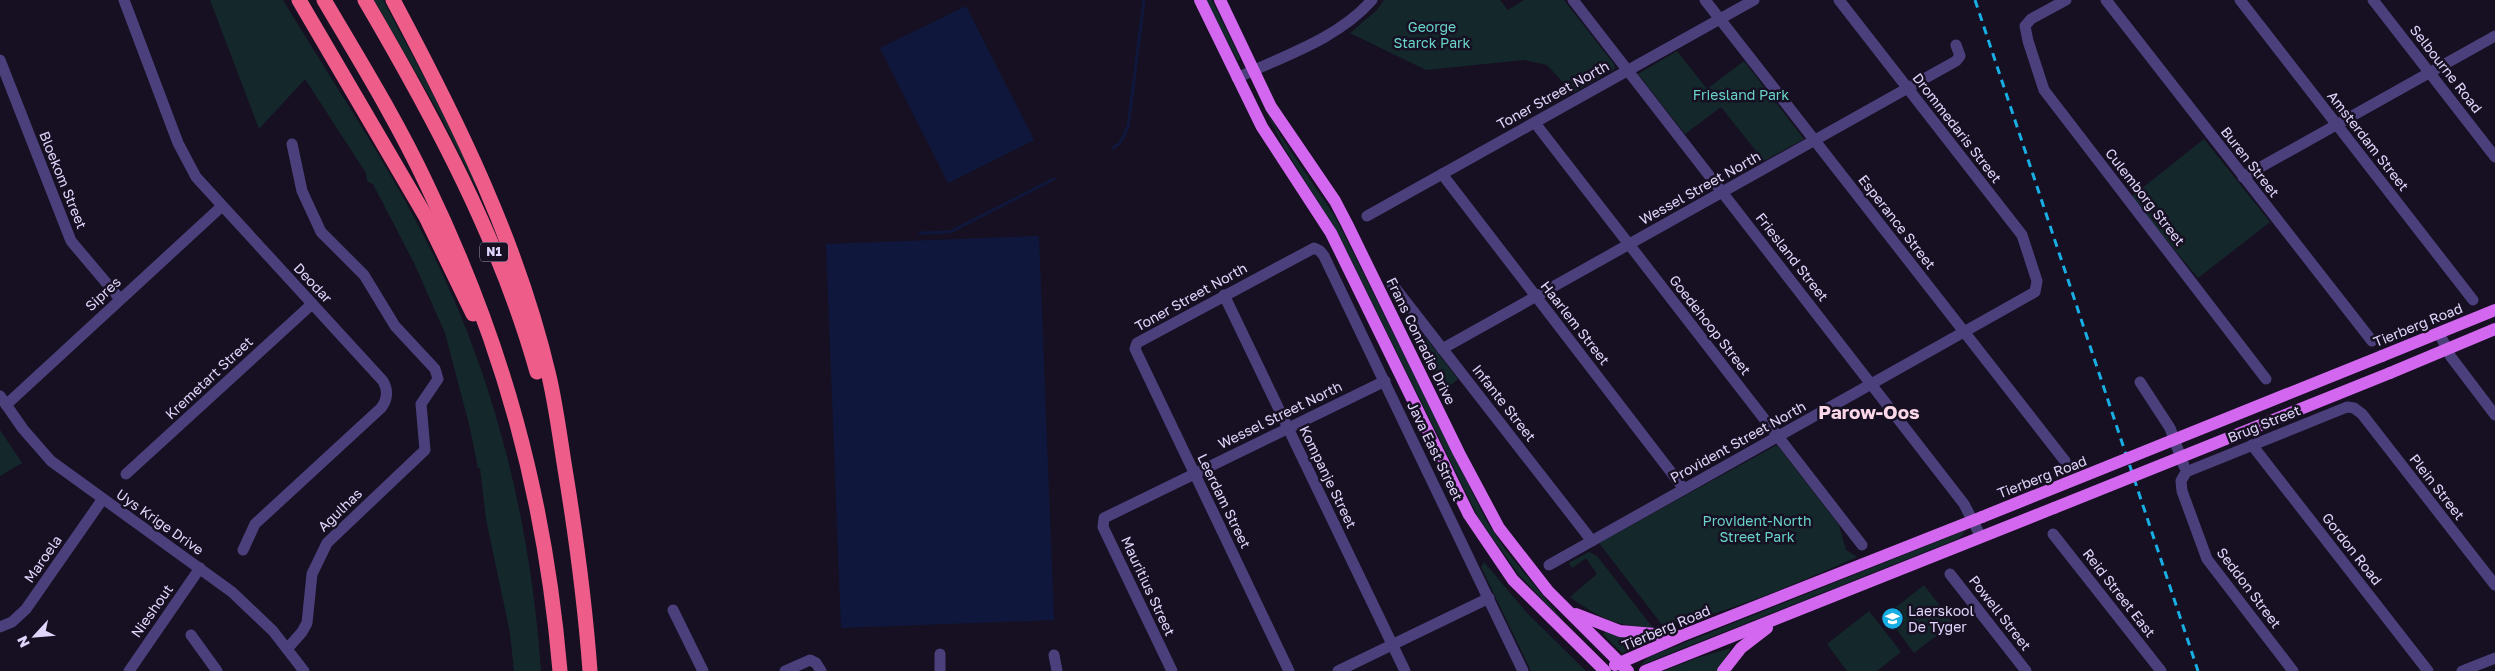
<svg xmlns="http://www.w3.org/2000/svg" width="2495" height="671" viewBox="0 0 2495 671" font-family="'Golos Text',sans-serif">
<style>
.green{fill:#14282b}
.water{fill:#0f183c}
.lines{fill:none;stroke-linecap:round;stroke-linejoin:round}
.stream{stroke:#0f183c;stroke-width:3}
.minor{stroke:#4c407c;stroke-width:11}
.major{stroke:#d367ef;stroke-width:12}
.highway{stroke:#ee5d8a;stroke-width:15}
.rail{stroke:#18aee4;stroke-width:3;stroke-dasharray:8 6;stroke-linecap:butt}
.major-bridge{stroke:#d367ef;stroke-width:12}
.labels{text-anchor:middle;stroke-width:5;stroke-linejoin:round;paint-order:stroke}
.shield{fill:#161022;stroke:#a39aba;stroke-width:1}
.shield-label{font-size:12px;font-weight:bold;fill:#e0d5fb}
.park-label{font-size:14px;fill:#69d3ca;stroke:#161022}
.street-label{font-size:14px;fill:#e0d5fb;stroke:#161022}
.poi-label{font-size:14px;fill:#e0d5fb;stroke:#161022;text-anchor:start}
.district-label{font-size:19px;font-weight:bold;fill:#fbd7e8;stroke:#161022}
</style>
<rect width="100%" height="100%" fill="#161022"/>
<!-- green -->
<g class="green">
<path d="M210 0H283C333 83 388 163 431 250 496 380 531 526 541 671H514L510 633 486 519 480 468H478L470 428 445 333 414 263 373 184 367 181 366 173 305 79 259 129Z"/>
<path d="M374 0H383L433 94 478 186 476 187 439 113Z"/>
<path d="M1206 0H1212L1240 58 1238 61Z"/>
<path d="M1384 0H1500L1508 10 1524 0H1564L1614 64 1615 69 1573 93 1547 65 1524 60 1426 70 1350 33 1377 10Z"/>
<path d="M1677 51 1707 89 1744 61 1804 139 1764 161 1721 107 1685 134 1638 74Z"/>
<path d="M1255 89 1280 135 1336 218 1487 522 1505 549 1565 623 1519 575 1479 519 1338 233 1285 149Z"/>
<path d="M2204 139 2270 222 2198 278 2131 197Z"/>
<path d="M1403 309 1458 379 1445 390 1442 391Z"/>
<path d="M0 430 22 463 0 476Z"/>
<path d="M1777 445 1839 525 1846 550 1857 557C1795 584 1730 613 1663 626L1599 543Z"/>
<path d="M1966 530 1960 538 1641 665 1649 657Z"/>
<path d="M1589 552 1597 556 1653 628C1615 625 1601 619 1570 597L1597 574 1586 558 1572 568 1569 563Z"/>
<path d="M1484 562 1528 614 1586 671H1531L1481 567Z"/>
<path d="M1924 585 1953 623 1914 653 1886 615Z"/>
<path d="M1869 611 1901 652 1877 671H1847L1827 644Z"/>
<path d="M1605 632 1658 639 1622 653 1603 634Z"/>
<path d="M1731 648 1717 671H1664L1697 658Z"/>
</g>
<!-- water -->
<g class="water">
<path d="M966 6 1034 140 948 183 880 48Z"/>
<path d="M1039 236 1054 620 841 628 826 244Z"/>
</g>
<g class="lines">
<!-- stream -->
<g class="stream">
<path d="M1113 148 1120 143 1128 127 1144 0"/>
<path d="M920 233 950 232 1054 179"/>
</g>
<!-- minor -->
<g class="minor">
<path d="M124 0 178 143 196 177 383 381C388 390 388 399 381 408L255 524 243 550"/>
<path d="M1573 0 1964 504 1981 537"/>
<path d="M1705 0 2065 461"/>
<path d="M2066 0 2031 19 2025 26 2028 41 2044 90 2266 379"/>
<path d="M2106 0 2372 341"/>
<path d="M2240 0 2473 300"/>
<path d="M2373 0 2495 157"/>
<path d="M0 60 71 241 120 299"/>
<path d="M1237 78C1283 56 1338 39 1372 0"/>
<path d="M1535 123 1862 545"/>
<path d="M1442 174 1684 489"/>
<path d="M2243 177 2495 36"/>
<path d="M1367 216 1754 0"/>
<path d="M1392 284 1592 541"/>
<path d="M1224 295 1405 671"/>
<path d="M2439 333 2451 357 2495 415"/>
<path d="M1442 349 1956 61 1960 56 1956 45"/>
<path d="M2140 382 2170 428 2184 466"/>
<path d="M0 396 23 429 51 461 232 592 273 631 304 671"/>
<path d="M6 405 221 207"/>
<path d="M2252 445 2428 671"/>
<path d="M2186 472 2347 407 2354 408 2362 414 2495 585"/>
<path d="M2186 472 2181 481 2182 491 2207 559 2293 671"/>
<path d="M126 474 312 304"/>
<path d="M2053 534 2161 671"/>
<path d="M1549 565 2035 292 2037 281 2022 235 1839 0"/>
<path d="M1950 574 2026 671"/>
<path d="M673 610 703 671"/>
<path d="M0 627 12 622 26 609 102 500"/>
<path d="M191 635 217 671"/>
<path d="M287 649 302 632 307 623 312 574 327 543 425 450 421 404 438 379 435 369 395 326 364 275 321 232 302 191 292 144"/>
<path d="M1054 655 1057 671"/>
<path d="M129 671 200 568"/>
<path d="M785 671 810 660 816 663 821 671"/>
<path d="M940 671V654"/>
<path d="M1172 671 1103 527 1104 518 1385 381"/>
<path d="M1289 671 1135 349 1137 343 1314 248 1320 251 1324 256 1523 671"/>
<path d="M1338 671 1489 598"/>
<path d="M2462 671 2495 658"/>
</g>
<!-- major -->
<g class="major">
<path d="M1200 0 1262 127 1331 233 1469 515 1513 580 1605 671"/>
<path d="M1220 0 1271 107 1335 201 1347 224 1459 453 1499 528 1548 591 1628 671"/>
<path d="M2382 356 2495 310"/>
<path d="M2390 373 2495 329"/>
<path d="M1576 614 1620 631 1678 636"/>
<path d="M1615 665 1681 636 1982 517"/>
<path d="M1645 671 2054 508"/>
<path d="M1723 671 1741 648 1767 628"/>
</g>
<!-- highway -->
<g class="highway">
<path d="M299 0 426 217 473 314"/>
<path d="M324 0C360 61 397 121 427 185 503 343 545 496 560 671"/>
<path d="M365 0C434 118 500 240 537 372"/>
<path d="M393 0C457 120 518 243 549 376 556 406 560 438 565 469 576 536 585 603 590 671"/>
</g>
<!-- rail -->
<path class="rail" d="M1975 0 2198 671"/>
<!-- major-bridge -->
<g class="major-bridge">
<path d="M2054 508 2390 373"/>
<path d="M1982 517 2382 356"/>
</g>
</g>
<!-- icons -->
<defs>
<symbol id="school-disc" viewBox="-11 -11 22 22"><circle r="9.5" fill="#18aee4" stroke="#161022"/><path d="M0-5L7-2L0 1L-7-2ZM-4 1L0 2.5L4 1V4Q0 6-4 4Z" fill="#fff"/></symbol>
</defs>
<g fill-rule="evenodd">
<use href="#school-disc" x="1880" y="606" width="25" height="25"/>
</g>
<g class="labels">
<!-- shield labels -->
<rect class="shield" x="480" y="242.5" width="28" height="19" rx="4"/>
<g class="shield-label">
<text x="494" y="256">N1</text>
</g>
<!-- park labels -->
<g class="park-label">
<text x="1432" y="32">George<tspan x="1432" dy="16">Starck Park</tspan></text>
<text x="1741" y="100">Friesland Park</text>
<text x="1757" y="526">Provident-North<tspan x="1757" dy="16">Street Park</tspan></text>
</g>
<!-- street labels -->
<g class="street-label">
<text transform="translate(2446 69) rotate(52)" y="5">Selbourne Road</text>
<text transform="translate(1553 95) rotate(-29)" y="5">Toner Street North</text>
<text transform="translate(1957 128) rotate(52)" y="5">Drommedaris Street</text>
<text transform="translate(2368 141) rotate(52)" y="5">Amsterdam Street</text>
<text transform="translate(2250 162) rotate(52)" y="5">Buren Street</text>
<text transform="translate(63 180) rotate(68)" y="5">Bloekom Street</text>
<text transform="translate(1700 188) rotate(-29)" y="5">Wessel Street North</text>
<text transform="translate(2145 197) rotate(52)" y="5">Culemborg Street</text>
<text transform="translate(1897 222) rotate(52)" y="5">Esperance Street</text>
<text transform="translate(1792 257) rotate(52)" y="5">Friesland Street</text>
<text transform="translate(313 283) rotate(47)" y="5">Deodar</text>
<text transform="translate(103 294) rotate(-43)" y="5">Sipres</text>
<text transform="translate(1191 297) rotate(-29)" y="5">Toner Street North</text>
<text transform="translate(1575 323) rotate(52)" y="5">Haarlem Street</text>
<text transform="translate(1710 325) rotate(52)" y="5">Goedehoop Street</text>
<text transform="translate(2418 325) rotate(-22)" y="5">Tierberg Road</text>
<text transform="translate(1421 341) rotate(64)" y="5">Frans Conradie Drive</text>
<text transform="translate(209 378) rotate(-43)" y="5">Kremetart Street</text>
<text transform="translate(1504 403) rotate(52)" y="5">Infante Street</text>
<text transform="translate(1280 415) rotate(-26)" y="5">Wessel Street North</text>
<text transform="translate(2264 424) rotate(-22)" y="5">Brug Street</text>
<text transform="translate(1738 442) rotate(-29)" y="5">Provident Street North</text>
<text transform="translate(1435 451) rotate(64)" y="5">Java East Street</text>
<text transform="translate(1328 477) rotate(64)" y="5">Kompanje Street</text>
<text transform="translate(2042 477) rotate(-21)" y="5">Tierberg Road</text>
<text transform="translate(2437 487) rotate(52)" y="5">Plein Street</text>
<text transform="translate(1224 501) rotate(64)" y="5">Leerdam Street</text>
<text transform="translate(340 510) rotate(-44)" y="5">Agulhas</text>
<text transform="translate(160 522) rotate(35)" y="5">Uys Krige Drive</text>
<text transform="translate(2352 549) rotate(52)" y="5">Gordon Road</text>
<text transform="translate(43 559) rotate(-55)" y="5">Maroela</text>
<text transform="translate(1148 586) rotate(65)" y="5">Mauritius Street</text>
<text transform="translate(2249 588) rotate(53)" y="5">Seddon Street</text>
<text transform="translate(2119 593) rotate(52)" y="5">Reid Street East</text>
<text transform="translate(152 611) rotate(-55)" y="5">Nieshout</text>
<text transform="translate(2000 613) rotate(52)" y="5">Powell Street</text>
<text transform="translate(1666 628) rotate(-23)" y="5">Tierberg Road</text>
</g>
<!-- poi labels -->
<g class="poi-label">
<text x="1908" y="616">Laerskool<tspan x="1908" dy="16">De Tyger</tspan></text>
</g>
<!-- district labels -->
<g class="district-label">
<text x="1869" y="419">Parow-Oos</text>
</g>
</g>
<!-- north arrow -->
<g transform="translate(35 636) rotate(244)" stroke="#161022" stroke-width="4" paint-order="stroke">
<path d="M0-4L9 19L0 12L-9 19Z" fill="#e0d5fb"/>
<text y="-8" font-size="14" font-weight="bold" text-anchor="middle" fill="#e0d5fb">N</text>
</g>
</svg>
